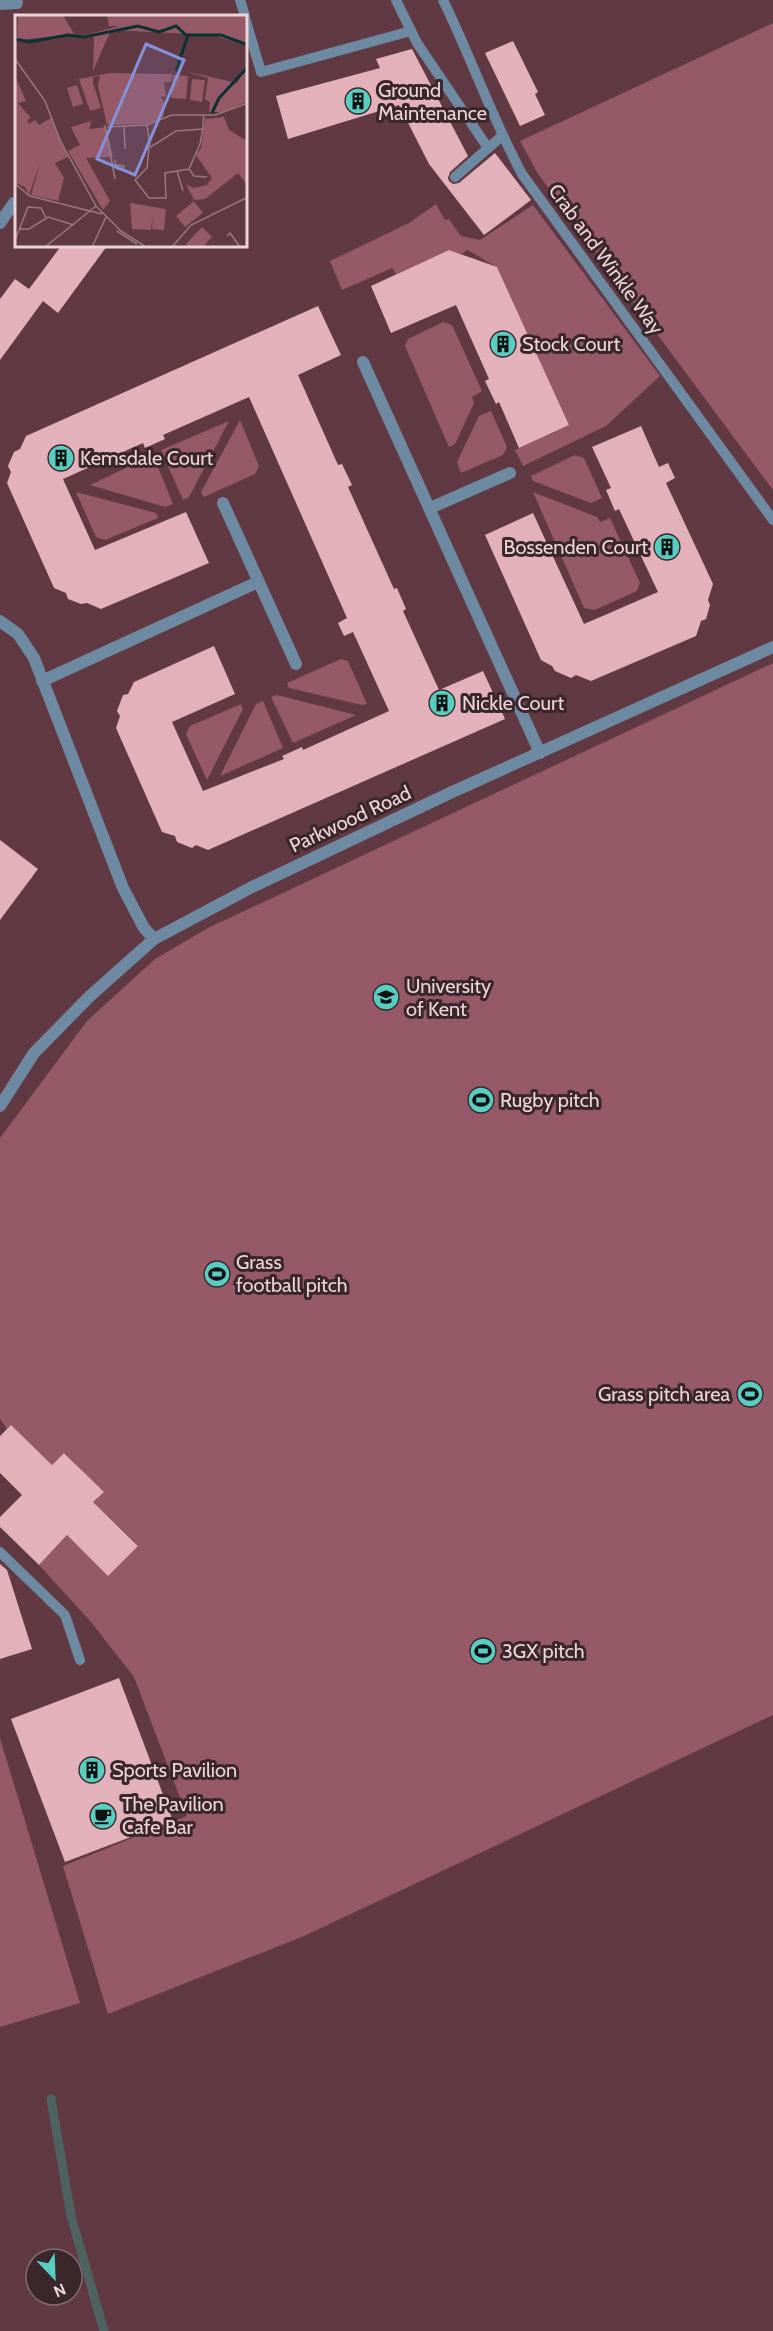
<svg xmlns="http://www.w3.org/2000/svg" width="773" height="2331" viewBox="0 0 773 2331" font-family="Cabin,sans-serif">
<style>
.green{fill:#955967}
.lines{fill:none;stroke-linecap:round;stroke-linejoin:round}
.stream{stroke:#4e6361;stroke-width:9}
.building{fill:#e2b1ba}
.lane{stroke:#6e8aa2;stroke-width:10}
.street{stroke:#6e8aa2;stroke-width:12}
.labels{text-anchor:middle;stroke-width:6;stroke-linejoin:round;paint-order:stroke}
.poi-label{font-size:20px;fill:#edd4d8;stroke:#3a272b;text-anchor:start}
.street-label{font-size:20px;fill:#edd4d8;stroke:#3a272b}
.inset-river{fill:none;stroke:#0a322e;stroke-width:3}
.inset-road{fill:none;stroke:#99777e;stroke-width:1.5}
.view{fill:#8591d8;fill-opacity:0.15;stroke:#8591d8;stroke-width:3}
.inset-edge{fill:none;stroke:#edd4d8;stroke-width:3}
</style>
<rect width="100%" height="100%" fill="#613942"/>
<!-- green -->
<g class="green">
<path d="M773 23V490L538 174 520 141Z"/>
<path d="M436 204 445 220 449 219 461 236 480 240 533 205 660 376 606 426 523 466 515 450 569 425 497 267C485 262 479 255 467 250L462 254 449 250 396 274 392 268 342 290 330 261 409 223Z"/>
<path d="M443 322 452 325 482 391 472 397 474 403 455 444 449 447 405 346 408 339Z"/>
<path d="M491 411 507 447 503 455 461 473 457 462 479 416Z"/>
<path d="M240 420 259 466 255 474 204 497 201 492Z"/>
<path d="M229 421 189 497 183 500 161 450Z"/>
<path d="M153 455 173 504 165 507 90 485Z"/>
<path d="M575 455 584 458 602 498 591 503 533 481 531 476Z"/>
<path d="M76 492 156 513 158 518 105 540 96 537Z"/>
<path d="M533 492 597 517 600 522 610 518 640 583 637 591 595 610 584 608Z"/>
<path d="M341 659 348 661 367 704 362 705 289 688 287 683Z"/>
<path d="M773 663V1715L304 1936 108 2014 63 1866 187 1816 134 1677 91 1622 39 1565 67 1535 108 1575 138 1545 93 1502 103 1492 65 1453 52 1465 11 1425 7 1429 0 1419V1138L87 1021 155 959 208 928Z"/>
<path d="M277 695 356 715 293 743 271 697Z"/>
<path d="M263 701 283 748 220 776 256 704Z"/>
<path d="M241 704 243 709 207 780 186 734 190 726Z"/>
<path d="M0 1738 80 2003 0 2027Z"/>
</g>
<g class="lines">
<!-- stream -->
<path class="stream" d="M51 2099 71 2216 104 2331"/>
</g>
<!-- building -->
<g class="building">
<path d="M513 41 538 92 535 94 545 115 520 126 485 53Z"/>
<path d="M412 49 468 156 450 172 448 178 449 181 453 184 459 183 495 153 531 200 484 235 429 164 399 105 288 139 276 96 380 68 376 59Z"/>
<path d="M61 246H107L58 313 43 301 0 360V299L15 279 29 289Z"/>
<path d="M449 250 497 267 569 425 519 448 499 402 496 404 485 381 489 379 456 305 391 333 371 286Z"/>
<path d="M318 306 341 355 298 375 338 465 342 464 352 485 348 487 394 589 397 588 406 609 403 611 439 690 483 671 505 719 208 850 196 845 192 848 177 842 175 836 162 832 116 728 120 716 117 711 123 695 128 694 134 682 214 646 235 694 172 722 203 791 284 759 282 756 302 747 303 750 389 711 353 632 344 636 338 623 347 618 249 397 163 435 165 439 145 448 143 443 63 479 95 550 186 512 209 563 101 609 87 603 81 604 68 599 66 593 54 588 7 483 11 472 8 466 14 452 20 449 26 436Z"/>
<path d="M641 426 659 467 668 463 675 478 666 483 713 584 708 600 710 605 706 619 701 621 696 636 591 681 576 675 571 678 555 671 552 666 541 660 485 535 533 513 584 624 658 592 619 509 615 511 606 490 611 488 592 447Z"/>
<path d="M0 840 38 869 0 920Z"/>
<path d="M11 1425 52 1465 64 1453 104 1492 93 1502 138 1546 108 1576 67 1535 39 1565 0 1527V1517L22 1495 0 1473V1436Z"/>
<path d="M0 1564 7 1570 32 1649 0 1659Z"/>
<path d="M119 1678 173 1821 65 1862 11 1719Z"/>
</g>
<g class="lines">
<!-- lane -->
<g class="lane">
<path d="M240 0 245 16"/>
<path d="M396 0 417 43 488 148"/>
<path d="M443 0C471 57 492 118 522 174L773 520"/>
<path d="M246 21 261 72 411 31"/>
<path d="M455 177 502 136"/>
<path d="M0 1552 65 1615 80 1660"/>
</g>
<!-- street -->
<g class="street">
<path d="M0 4 17 3"/>
<path d="M0 223 14 203"/>
<path d="M363 362 540 753"/>
<path d="M223 503 296 664"/>
<path d="M430 508 510 473"/>
<path d="M0 621 18 634 34 658 123 888 144 928 154 939"/>
<path d="M42 681 258 582"/>
<path d="M0 1106 34 1053 90 996 154 939 252 887 450 793 773 647"/>
</g>
</g>
<!-- icons -->
<defs>
<symbol id="building-disc" viewBox="-11 -11 22 22"><circle r="9.5" fill="#57cec1" stroke="#3a272b"/><path d="M-4-6H4V6H1V3H-1V6H-4ZM-2.5-4.3h1.7v1.8h-1.7ZM.8-4.3h1.7v1.8H.8ZM-2.5-1h1.7V.8h-1.7ZM.8-1h1.7V.8H.8Z" fill="#111"/></symbol>
<symbol id="university-disc" viewBox="-11 -11 22 22"><circle r="9.5" fill="#57cec1" stroke="#3a272b"/><path d="M0-5L7-2L0 1L-7-2ZM-4 1L0 2.5L4 1V4Q0 6-4 4Z" fill="#111"/></symbol>
<symbol id="stadium-disc" viewBox="-11 -11 22 22"><circle r="9.5" fill="#57cec1" stroke="#3a272b"/><path d="M0-5a6.5 5 0 1 0 0 10a6.5 5 0 1 0 0-10ZM-3.5-1.8h7v3.6h-7Z" fill="#111"/></symbol>
<symbol id="cafe-disc" viewBox="-11 -11 22 22"><circle r="9.5" fill="#57cec1" stroke="#3a272b"/><path d="M-5.5-4.5H6V0H3Q3 3.5 0 3.5H-2.5Q-5.5 3.5-5.5 0ZM3-3.2v2h1.7v-2ZM-6 4.5H4V6H-6Z" fill="#111"/></symbol>
</defs>
<g fill-rule="evenodd">
<use href="#building-disc" x="343" y="86" width="30" height="30"/>
<use href="#building-disc" x="488" y="329" width="30" height="30"/>
<use href="#building-disc" x="46" y="443" width="30" height="30"/>
<use href="#building-disc" x="652" y="532" width="30" height="30"/>
<use href="#building-disc" x="427" y="688" width="30" height="30"/>
<use href="#university-disc" x="371" y="982" width="30" height="30"/>
<use href="#stadium-disc" x="466" y="1085" width="30" height="30"/>
<use href="#stadium-disc" x="202" y="1259" width="30" height="30"/>
<use href="#stadium-disc" x="735" y="1379" width="30" height="30"/>
<use href="#stadium-disc" x="468" y="1636" width="30" height="30"/>
<use href="#building-disc" x="77" y="1755" width="30" height="30"/>
<use href="#cafe-disc" x="88" y="1801" width="30" height="30"/>
</g>
<g class="labels">
<!-- poi labels -->
<g class="poi-label">
<text x="378" y="97">Ground<tspan x="378" dy="23">Maintenance</tspan></text>
<text x="522" y="351">Stock Court</text>
<text x="80" y="465">Kemsdale Court</text>
<text x="648" y="554" text-anchor="end">Bossenden Court</text>
<text x="462" y="710">Nickle Court</text>
<text x="406" y="993">University<tspan x="406" dy="23">of Kent</tspan></text>
<text x="500" y="1107">Rugby pitch</text>
<text x="236" y="1269">Grass<tspan x="236" dy="23">football pitch</tspan></text>
<text x="730" y="1401" text-anchor="end">Grass pitch area</text>
<text x="502" y="1658">3GX pitch</text>
<text x="112" y="1777">Sports Pavilion</text>
<text x="122" y="1811">The Pavilion<tspan x="122" dy="23">Cafe Bar</tspan></text>
</g>
<!-- street labels -->
<g class="street-label">
<text transform="translate(606 259) rotate(54)" y="7">Crab and Winkle Way</text>
<text transform="translate(350 819) rotate(-25)" y="7">Parkwood Road</text>
</g>
</g>
<!-- overview -->
<g transform="translate(15 15)">
<rect width="232" height="232" fill="#613942"/>
<path d="M3 0H48L59 19 70 20 105 11H94L92 0H232V31L198 20 96 15 78 56 79 22 53 20 2 25ZM232 51V87L206 97H194L195 87 190 84 193 63 170 56 222 68ZM95 58 157 59 156 67H149L151 82 146 81 150 90 148 102 133 109 92 110 83 71 85 61 78 62V68L86 93 75 96 64 64ZM158 60 173 61 171 84 156 83ZM0 61 11 86 3 88 16 103 12 105 14 109 20 105 24 110 36 103 53 142 40 148 49 163 43 186 16 180 25 148 14 180 10 172 0 168ZM177 64 190 65 187 87 175 85ZM62 70 68 89 58 92 52 73ZM209 102 214 115 232 126V170L223 158 190 184 179 185 171 169 178 173 192 170 197 163 181 140 186 133 190 104ZM76 106 74 114 91 112 98 142 71 143 95 186 88 195 53 136 65 130 56 112ZM179 186 188 198 170 212 161 201ZM115 188 151 194 149 215 137 214 138 198 136 215 117 214ZM187 212 197 222 188 232H174L171 229Z" fill="#955967"/>
<path class="inset-river" d="M0 24 14 27 53 20 69 22 123 11 144 17 161 11 171 20H206L233 30M161 56 173 20M197 98 204 83 233 52"/>
<path class="inset-road" d="M0 44 30 86 45 125 81 191 106 216 131 232M90 110 100 164M132 110 135 131M92 112 132 110 157 100H200L233 88M109 112 110 134M188 114 161 116 134 133 132 153 120 165 134 183H151L150 158 174 154 185 129 187 118 188 114V107L189 100M100 145 101 153 102 154 108 155 109 151 101 150M174 154 179 161 192 162M162 156 168 176M0 169 15 181 87 199M4 214H14L33 202 59 210M102 216 122 229M212 221 215 218 225 232M0 225 13 192 26 193 31 203M30 232 81 191M77 232 91 202M157 232 176 210 233 182"/>
<path class="view" d="M131 29 169 45 120 160 82 144Z"/>
<rect width="232" height="232" class="inset-edge"/>
</g>
<!-- north arrow -->
<g transform="translate(54 2277) rotate(157)"><circle r="28" fill="#3a272b" stroke="#826c70" stroke-width="1.5"/>
<path d="M0-4.5L10 22L0 15L-10 22Z" fill="#57cec1"/>
<text y="-9" font-size="16" font-weight="bold" text-anchor="middle" fill="#edd4d8">N</text>
</g>
</svg>
